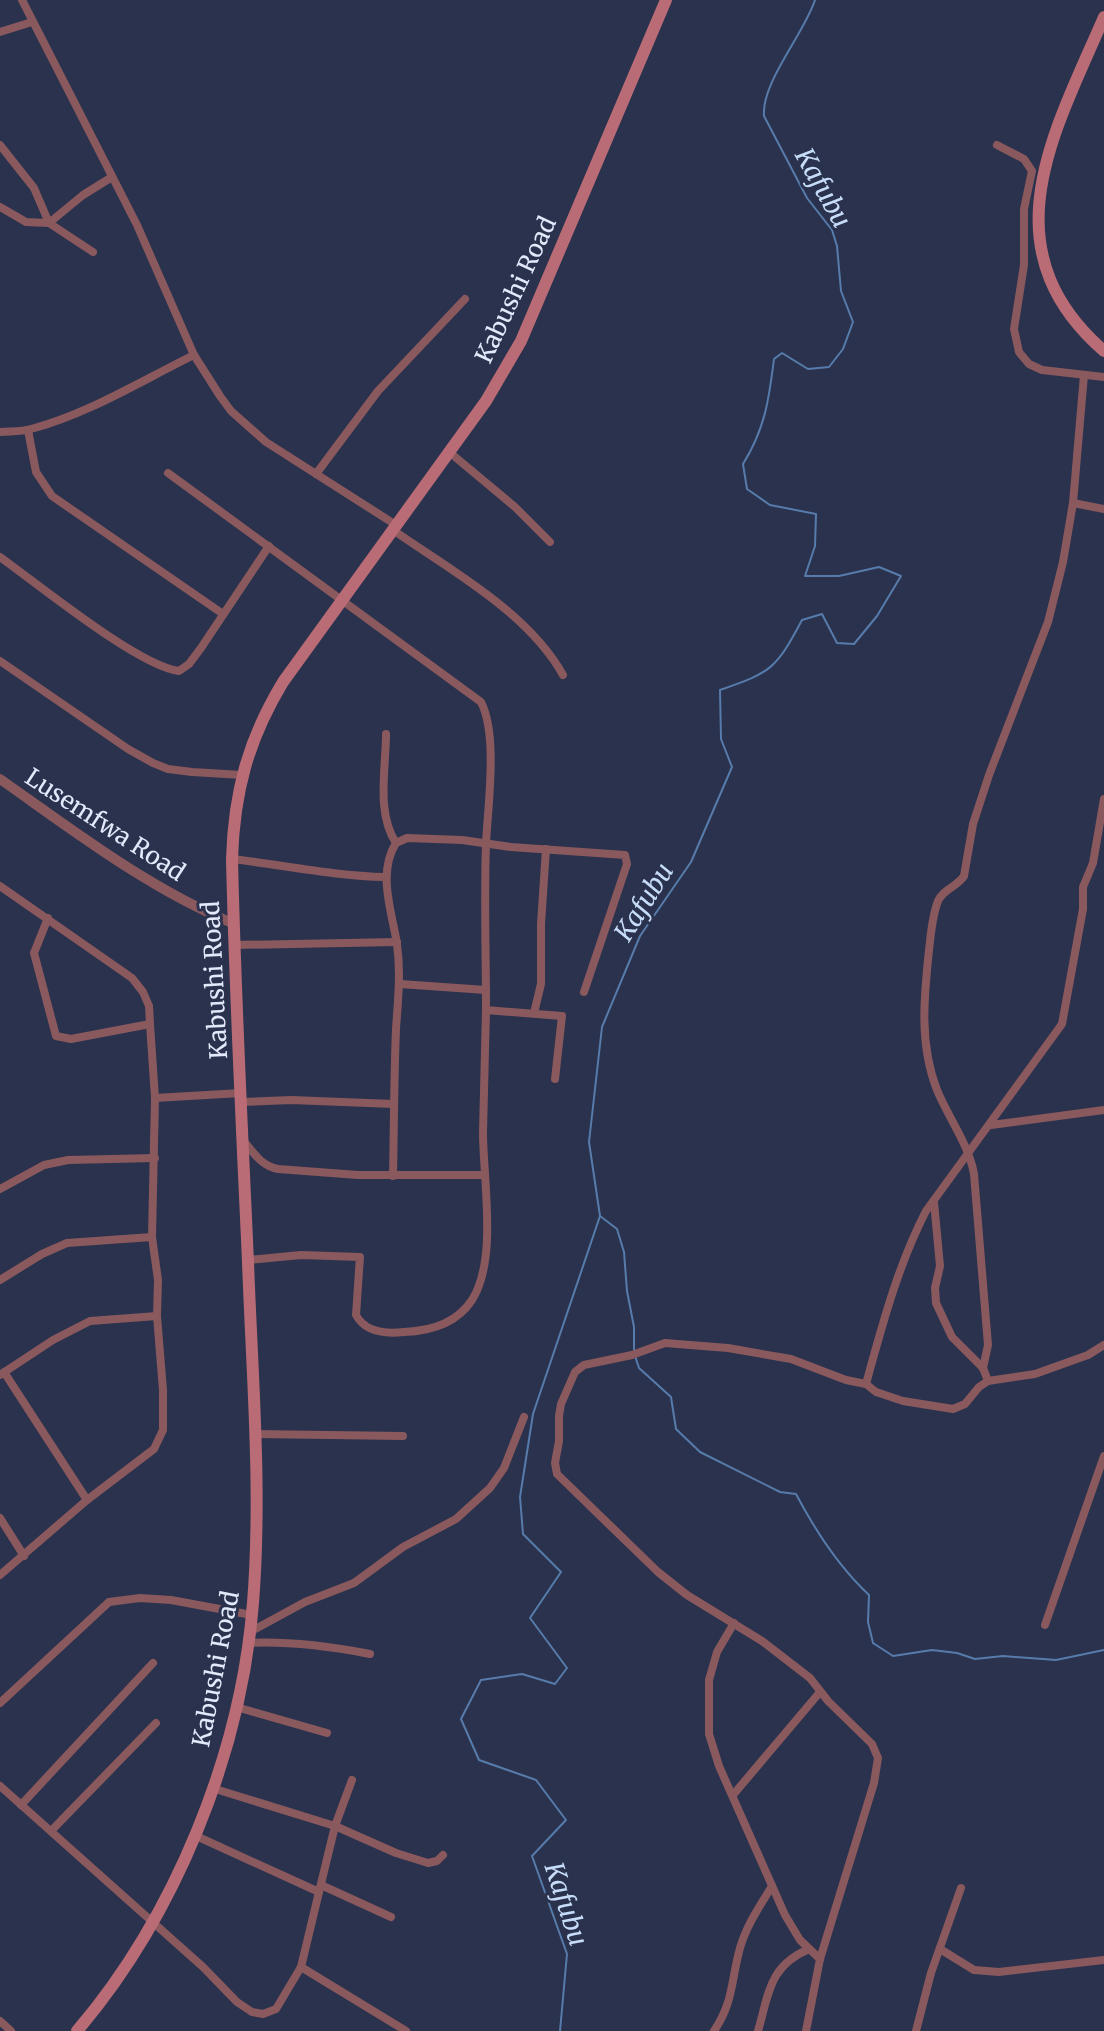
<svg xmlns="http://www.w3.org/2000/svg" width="1104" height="2031" viewBox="0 0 1104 2031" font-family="Merriweather,serif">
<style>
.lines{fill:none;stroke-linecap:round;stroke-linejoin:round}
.stream{stroke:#577cab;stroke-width:2}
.minor{stroke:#8a595e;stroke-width:8}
.tertiary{stroke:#8a595e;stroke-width:10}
.secondary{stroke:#b96c75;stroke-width:12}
.labels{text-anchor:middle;stroke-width:6;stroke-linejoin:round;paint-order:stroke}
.street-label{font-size:24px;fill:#e3e9fb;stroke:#2a324d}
.water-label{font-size:26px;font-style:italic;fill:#c6dcf9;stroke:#2a324d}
</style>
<rect width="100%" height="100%" fill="#2a324d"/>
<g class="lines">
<!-- stream -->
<g class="stream">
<path d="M600 1216 617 1229 624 1252 627 1291 634 1327V1350"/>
<path d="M635 1356 639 1368 671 1397 676 1429 700 1452 780 1492 796 1494C816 1532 838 1566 869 1595L868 1622 873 1643 893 1656 932 1650 957 1653 975 1659 1003 1656 1056 1660 1104 1650"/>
<path d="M560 2031 567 1954 532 1856 566 1820 536 1780 479 1760 461 1719 481 1680 522 1674 555 1684 567 1668 530 1618 561 1572 523 1534 520 1497 533 1414 600 1216 589 1142 602 1027 640 936 691 862 732 767 721 739 720 690C772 672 776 669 802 620L822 614 837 643 854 644 877 616 901 576 879 567 839 576H805L815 546 816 514 770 505 747 489 743 464C765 429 769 399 774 359L782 353 808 369 829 367 843 349 853 322 841 291 837 246 832 230 807 198 764 116C761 83 804 34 815 0"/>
</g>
<!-- minor -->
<g class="minor">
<path d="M22 0 137 225 194 355 220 396 231 411 266 442 396 525"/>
<path d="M0 32 32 22"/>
<path d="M0 145 34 188 49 223 93 252"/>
<path d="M997 145 1024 159 1032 171 1024 209V265L1014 329 1019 352 1029 364 1042 370 1104 377"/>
<path d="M0 207 26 222 49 223 83 195 112 177"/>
<path d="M1084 375 1073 503 1104 509"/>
<path d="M28 430 36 472 52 496 223 614"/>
<path d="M0 432C10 431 21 432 31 429 88 414 141 381 194 355"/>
<path d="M448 451 515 507 550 542"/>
<path d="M168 473 481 702C498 735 488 805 486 843 484 899 486 954 486 1010L562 1016 555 1079"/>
<path d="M316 474 378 391 465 299"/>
<path d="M393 530C450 570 528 612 563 675"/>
<path d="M0 557C38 584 138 666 179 671L189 664 201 648 269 546"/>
<path d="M0 661 128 749 153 763 168 769 192 772 242 775"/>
<path d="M386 734C386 768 376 813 396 843"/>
<path d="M232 859C283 865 334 876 386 877"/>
<path d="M0 886 132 978 143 992 149 1006 150 1024 155 1098 152 1237 158 1280 157 1316 163 1390V1430L154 1449 87 1500 0 1575"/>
<path d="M48 918 34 953 56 1036 71 1039 150 1024"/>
<path d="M235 945 397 942"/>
<path d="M400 984 486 990"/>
<path d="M534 1013 541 984V924L546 849"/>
<path d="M155 1098 241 1093"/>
<path d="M242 1102 291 1100 394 1104"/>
<path d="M991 1125 1104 1110"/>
<path d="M243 1140C253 1152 261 1166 278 1169L358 1175H485"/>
<path d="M393 1176C394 1127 394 1078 396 1029 398 1000 401 973 397 944 392 912 377 873 396 843L407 838 462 840 511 847 625 855 627 864 584 992"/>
<path d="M0 1189 44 1165 68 1160 155 1158"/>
<path d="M934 1202 940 1266 935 1288 936 1303 952 1337 983 1368 988 1381"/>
<path d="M248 1260 301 1255 360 1257 356 1315C365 1332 386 1334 404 1332 431 1331 457 1323 472 1300 498 1259 483 1180 483 1132 484 1091 485 1051 486 1010"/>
<path d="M0 1280 42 1254 67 1243 152 1237"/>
<path d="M983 1368 988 1345 974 1174C969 1145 948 1117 937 1090 919 1044 924 997 929 950 931 934 932 916 938 901 943 889 957 887 964 876L973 824 989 775 1048 622 1063 562 1073 503"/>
<path d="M4 1372 87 1500"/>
<path d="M0 1375 53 1340 90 1321 157 1316"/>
<path d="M866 1384C882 1326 898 1265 926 1211L1062 1024 1083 909V887L1093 863 1104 799"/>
<path d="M254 1434 403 1436"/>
<path d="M0 1518 24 1556"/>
<path d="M734 1623 717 1652 709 1680V1734L719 1766 785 1915 800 1940 820 1959"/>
<path d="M1045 1625 1104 1456"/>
<path d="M250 1632 305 1602 354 1583 403 1547 456 1519 490 1488 504 1468 524 1417"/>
<path d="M248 1643C290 1641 328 1646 370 1654"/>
<path d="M0 1703 109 1602 140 1598 171 1600 252 1615"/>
<path d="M236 1707 327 1733"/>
<path d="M0 1786 203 1967 237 2002 252 2012 263 2014 276 2009 301 1967 319 1892 194 1835"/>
<path d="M212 1788 335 1826 396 1853 428 1863 437 1861 443 1855"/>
<path d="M733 1795 820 1692"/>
<path d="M21 1805 153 1663"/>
<path d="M51 1831 156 1723"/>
<path d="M321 1885 391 1917"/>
<path d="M319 1892 335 1826 352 1780"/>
<path d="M940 1949 974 1970 999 1972 1104 1960"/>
<path d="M301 1967 406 2031"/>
<path d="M0 2021 11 2031"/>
<path d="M714 2031C734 2001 731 1980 740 1948 747 1924 760 1906 772 1886"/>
<path d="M758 2031C769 1993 769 1966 809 1949"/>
<path d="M806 2031 820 1959 874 1783 878 1758 872 1744 828 1701 810 1678 762 1641 687 1595 658 1572 557 1474 555 1463 559 1441V1416L561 1404 575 1372 584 1365 632 1355 665 1343 728 1348 791 1359 846 1380 866 1384 876 1392 903 1401 953 1409 965 1404 979 1387 988 1381 1035 1374 1088 1355 1104 1345"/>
<path d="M916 2031 931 1973 961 1888"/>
</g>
<!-- tertiary -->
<path class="tertiary" d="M0 779C74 831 148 888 232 923"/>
<!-- secondary -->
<g class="secondary">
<path d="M1104 17C1054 133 986 248 1104 351"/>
<path d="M77 2031C175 1916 241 1754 253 1603 262 1490 252 1375 248 1262 242 1128 235 993 232 859 234 792 248 740 283 682L486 401 521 341 666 0"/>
</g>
</g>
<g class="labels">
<!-- street labels -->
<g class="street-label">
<text transform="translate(516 290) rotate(-65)" y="8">Kabushi Road</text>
<text transform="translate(105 825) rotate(33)" y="8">Lusemfwa Road</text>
<text transform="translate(215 980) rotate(-93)" y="8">Kabushi Road</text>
<text transform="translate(216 1669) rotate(-79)" y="8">Kabushi Road</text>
</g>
<!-- water labels -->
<g class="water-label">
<text transform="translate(823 188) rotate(61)" y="9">Kafubu</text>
<text transform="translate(644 902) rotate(-58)" y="9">Kafubu</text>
<text transform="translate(566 1904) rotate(72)" y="9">Kafubu</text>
</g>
</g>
</svg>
